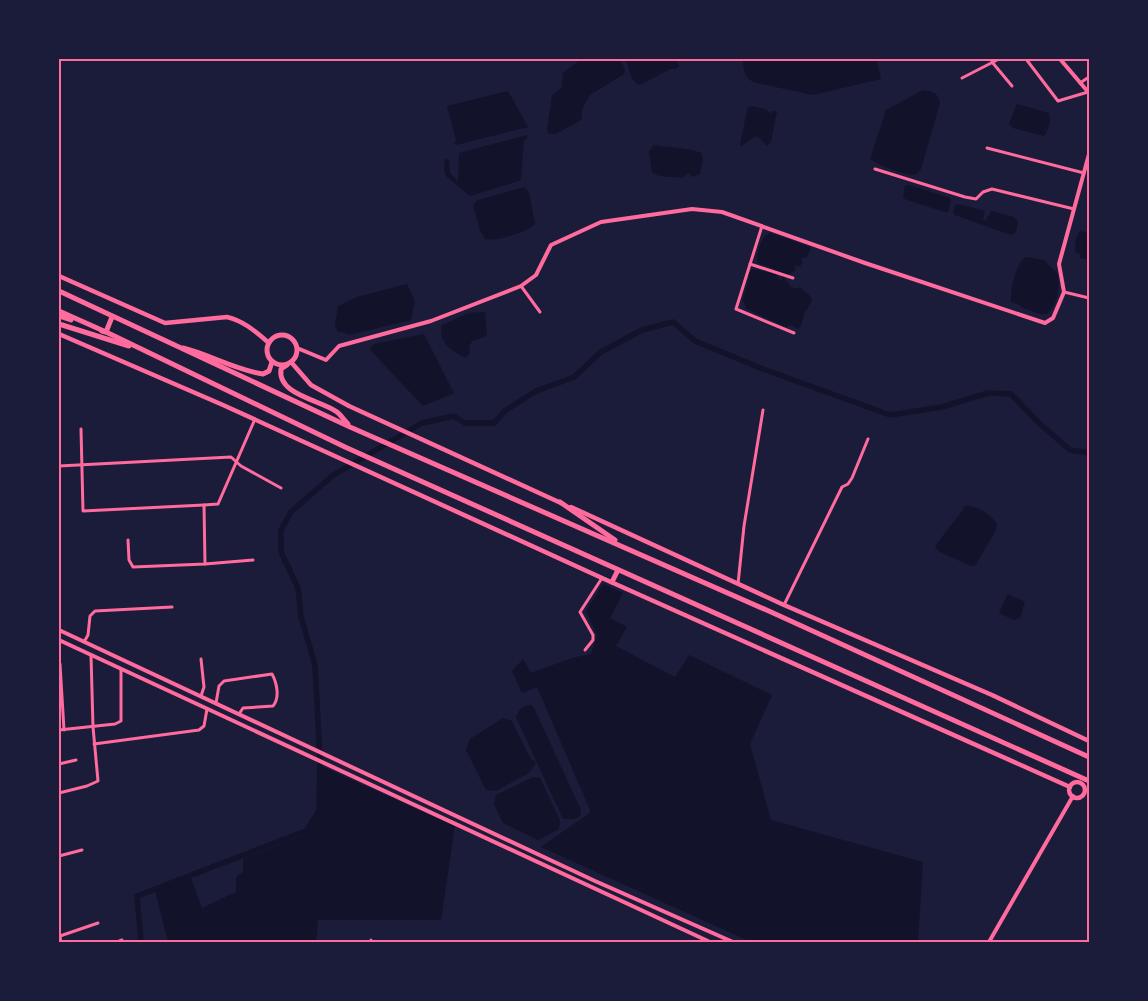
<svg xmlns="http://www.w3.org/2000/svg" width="1148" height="1001" viewBox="0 0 1148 1001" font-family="Poppins,sans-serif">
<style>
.water{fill:#12122b}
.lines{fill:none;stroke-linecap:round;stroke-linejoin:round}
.canal{stroke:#12122b;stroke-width:5.5}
.minor{stroke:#ff6b9d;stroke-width:3}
.tertiary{stroke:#ff6b9d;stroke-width:4}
.secondary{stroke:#ff6b9d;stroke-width:4.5}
.trunk{stroke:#ff6b9d;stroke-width:5}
.neatline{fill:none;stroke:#ff6b9d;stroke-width:2}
</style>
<rect width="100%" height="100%" fill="#1b1b3a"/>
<!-- water -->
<g class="water">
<path d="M581 59H620L625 70 624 74 590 95 582 109V117L581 120 556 134H548L547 130 552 95 562 87 563 73Z"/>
<path d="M626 59H677L679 66 676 69H670L640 85C630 82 629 68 626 59Z"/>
<path d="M742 59H876L881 79 813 95 753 82C744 77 744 68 742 59Z"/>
<path d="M923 90C932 92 938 92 940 103L921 169 915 175C900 174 883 167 870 159L886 110Z"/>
<path d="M508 91 528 127 456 145 454 143 456 140 447 106Z"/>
<path d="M1017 104 1049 113C1051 122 1049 128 1044 136L1013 128 1009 124Z"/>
<path d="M751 106 765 109 772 114V111H777L771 142 767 146 757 136 749 140 742 146 740 145 747 110 748 107Z"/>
<path d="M527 135V139L524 140 521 179 519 181 470 196 446 176 444 169 445 159 449 160 450 173 458 182 459 153Z"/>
<path d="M654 145 693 150 701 153 703 158 700 174 693 177 688 173 683 178 660 176 652 173 649 151Z"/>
<path d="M909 185 950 198 951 200 948 213 907 200 903 198 905 186Z"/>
<path d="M524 187 529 192 535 224C527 232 496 242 485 239L480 230 473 205 478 200Z"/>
<path d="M958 204 985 211 983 220H986L991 211 1014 217 1018 221 1016 232 1011 235 955 215 953 213 955 205Z"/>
<path d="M1080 231 1089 233V260L1080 258V254L1075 252 1076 238Z"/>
<path d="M770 233 808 246 811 249 806 258H801L803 262 800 266H794L796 270 788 275 758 263C755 254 761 237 770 233Z"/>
<path d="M1026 257 1044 260 1058 274C1060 288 1058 304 1047 314H1040L1021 307 1020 305 1011 302C1010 290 1016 263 1026 257Z"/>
<path d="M753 269 776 274 781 281 783 276 791 287 796 289 800 287 811 297 812 301 804 314 801 326 798 329 790 325 786 327 751 311 749 309 747 310 743 300 749 277 748 273Z"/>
<path d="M407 284 415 301 411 320 349 335 342 332H338L335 326 338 306 357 297Z"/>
<path d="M485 312 487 336 472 341 469 348 470 354 465 358C451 350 438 343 442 325L469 313Z"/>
<path d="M424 334 454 393 423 406 372 352 370 348 374 344Z"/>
<path d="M967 505C980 508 989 513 997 524L996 530 975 566H971L938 551 935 546 962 511 964 507Z"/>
<path d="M603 584 623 593 610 618 627 627 616 646 675 677 689 655 772 695 750 744 771 820 923 862 918 942H751L541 847 591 812 537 687 522 693 512 671 523 659 531 673 572 658 591 654 597 635 586 611Z"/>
<path d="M1008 594 1025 602 1020 618 1014 620 999 613Z"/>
<path d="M527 705H531L534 708 581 810 580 816 575 819H563L516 717 520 709Z"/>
<path d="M503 718 512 721 530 758 536 763 529 773 496 791 486 790 466 750 470 739Z"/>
<path d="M323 767 455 826 441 920H318L316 942H168L155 891 191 878 202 908 236 892V877L243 872V859L307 834 321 810Z"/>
<path d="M533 777 540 778 560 820 559 829 538 840 503 823 494 804 496 795Z"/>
</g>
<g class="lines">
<!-- canal -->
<path class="canal" d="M141 942 137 896 306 831 319 811 320 758 315 665 301 617 298 588 281 552V530L291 512 332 476 422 423 454 416 465 423H494L506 410 536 391 574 377 601 352 642 330 673 322 695 341 763 369 890 415 942 407 988 393 1011 394 1039 423 1070 450 1089 453"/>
<!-- minor -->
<g class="minor">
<path d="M1026 59 1058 101 1088 92"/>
<path d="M992 62 1012 86"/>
<path d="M962 78 999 59"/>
<path d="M1080 83 1089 77"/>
<path d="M987 148 1084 173"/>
<path d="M875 169 965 197 976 199 983 192 992 189 1074 209"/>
<path d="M762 226 736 309 794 333"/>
<path d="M750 264 793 278"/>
<path d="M521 286 540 312"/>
<path d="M1064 292 1089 298"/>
<path d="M81 429 83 511 204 505 218 504 255 419"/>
<path d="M59 466 231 457 241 466 281 488"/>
<path d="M204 505 205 564"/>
<path d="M128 540 129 560 133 567 205 564 253 560"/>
<path d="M738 584 744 526 763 410"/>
<path d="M784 605 842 487 848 484 852 478 868 439"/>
<path d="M84 642 88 635 90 616 95 611 172 607"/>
<path d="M585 650 593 640V635L580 612 602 578"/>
<path d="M60 664 64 730"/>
<path d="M201 696 204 687 201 659"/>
<path d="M216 703 219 686 224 681 272 674C277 683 280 698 273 706L243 708 239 714"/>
<path d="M59 730 115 724 121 721V669"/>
<path d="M94 744 199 730 204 726 207 709"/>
<path d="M59 764 76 760"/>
<path d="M59 793 87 786 98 781 93 727 91 655"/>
<path d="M59 856 82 850"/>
<path d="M59 931 61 942"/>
<path d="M60 936 98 923"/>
<path d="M117 942 122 940"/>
<path d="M371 942V940"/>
</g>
<!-- tertiary -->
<g class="tertiary">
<path d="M1060 59 1089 93"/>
<path d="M297 348 326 360 339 346 431 321 521 286 536 275 551 245 601 222 692 209 722 212 865 263 1045 323 1053 318 1064 292 1059 264 1089 154"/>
<path d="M59 630 595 881 733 942"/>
<path d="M59 640 710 942"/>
<path d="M989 942 1073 796"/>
</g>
<!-- secondary -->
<g class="secondary">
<path d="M59 276 165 323 227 317C244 321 256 332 269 343"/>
<path d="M59 334 223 405 602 578 1070 787"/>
<path d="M291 362 311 385 349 406 561 503"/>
<path d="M571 507 784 605 992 695 1089 741"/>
<circle cx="1077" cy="790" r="8"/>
</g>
<!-- trunk -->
<g class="trunk">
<path d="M59 291 350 427 771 612 1089 757"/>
<path d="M59 311 106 332 345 447 1089 781"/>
<path d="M59 316 71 320"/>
<path d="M59 324 129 346"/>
<path d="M102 331 106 332 112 317"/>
<circle cx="282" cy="350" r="15"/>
<path d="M183 348C211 355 235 370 263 374L269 371 272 362"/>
<path d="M287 365 281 369C277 395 321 400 337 412 341 415 344 420 348 424"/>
<path d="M560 502 615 540"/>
<path d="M612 582 618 570"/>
</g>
</g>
<!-- border -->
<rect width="1148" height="1001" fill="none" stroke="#1b1b3a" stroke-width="120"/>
<rect x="60" y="60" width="1028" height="881" class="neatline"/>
</svg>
